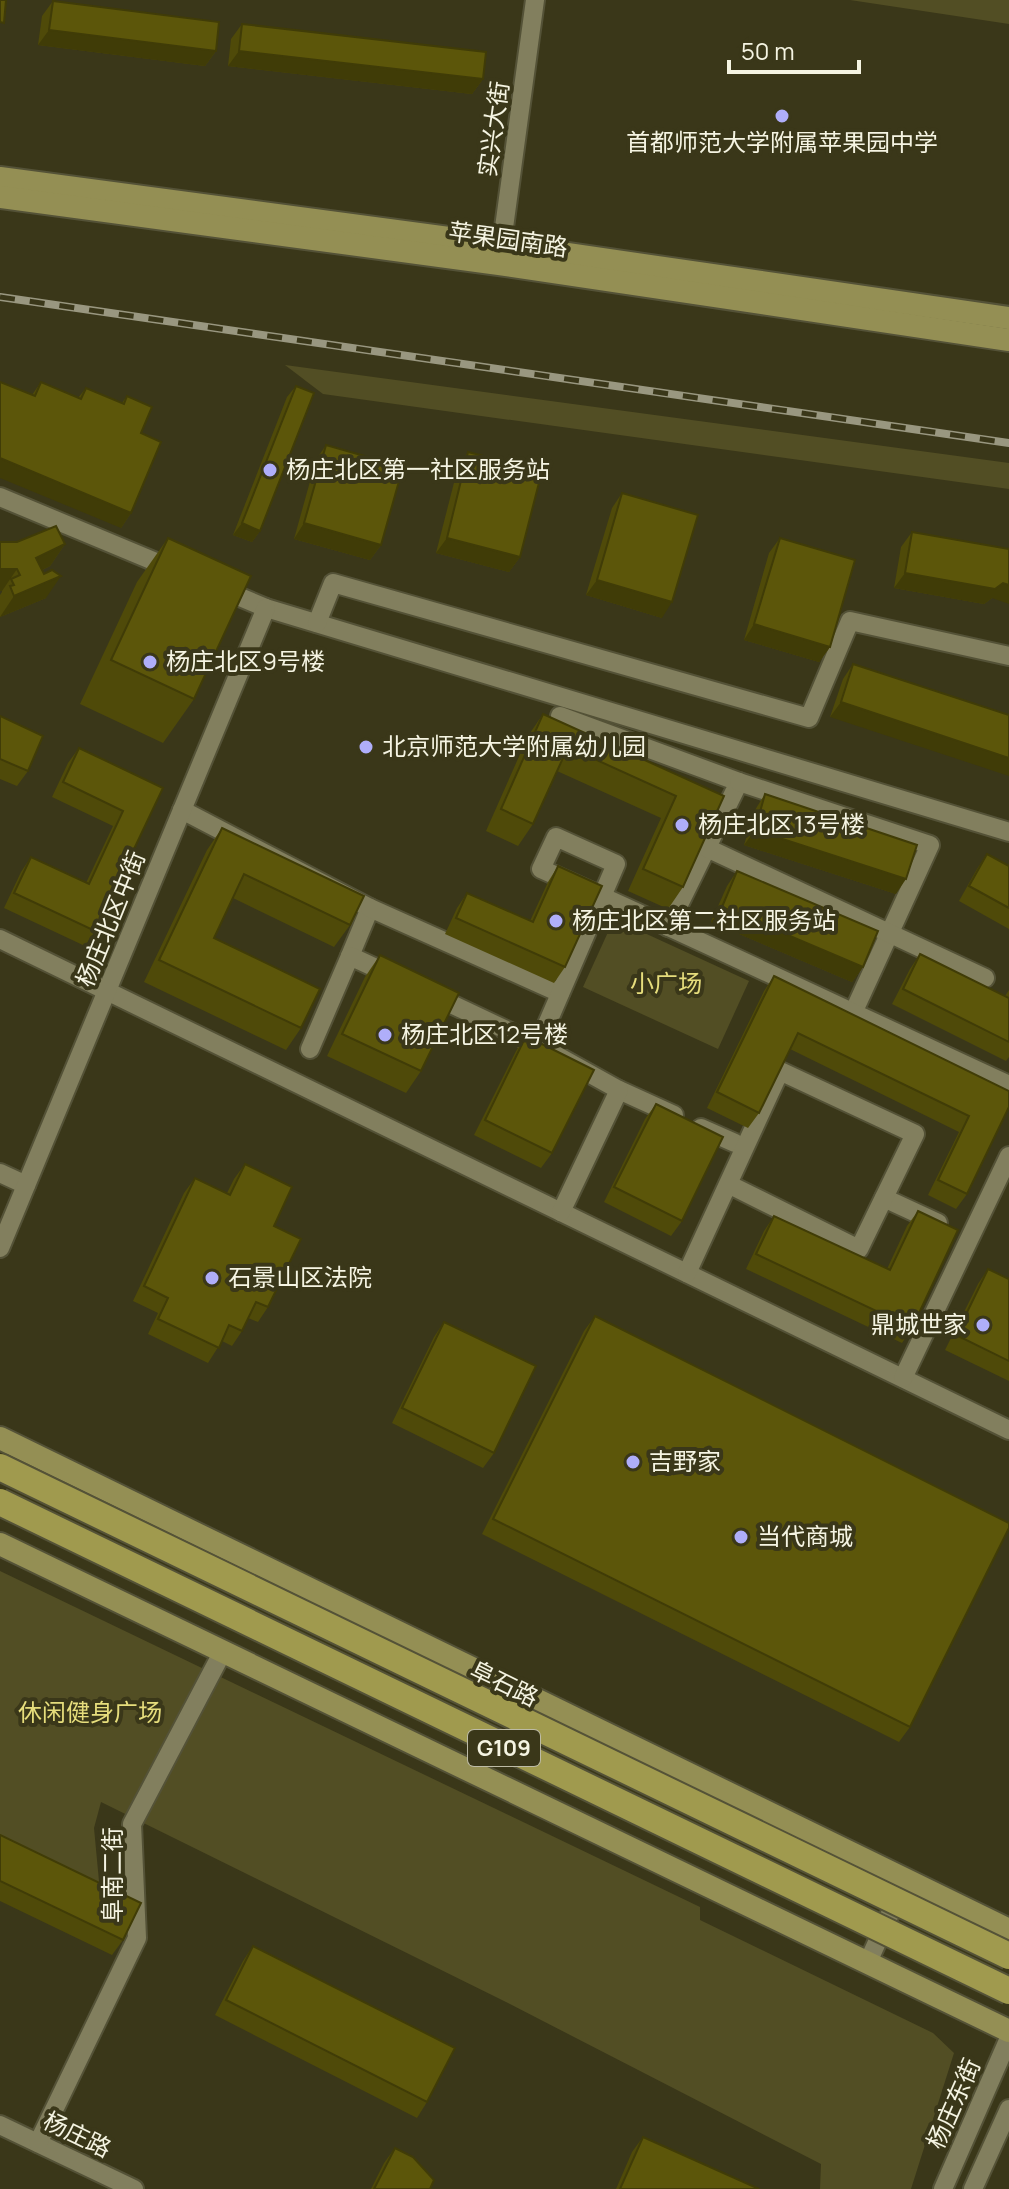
<svg xmlns="http://www.w3.org/2000/svg" width="1009" height="2189" viewBox="0 0 1009 2189" font-family="Manrope,'Noto Sans SC',sans-serif">
<style>
.green{fill:#524e24}
.lines{fill:none;stroke-linecap:round;stroke-linejoin:round}
.minor-casing{stroke:#545237;stroke-width:22}
.major-casing{stroke:#545237;stroke-width:26}
.minor{stroke:#827f5e;stroke-width:18}
.major{stroke:#948f54;stroke-width:22}
.rail-casing{stroke:#999780;stroke-width:8}
.rail{stroke:#3a3719;stroke-width:5;stroke-dasharray:15;stroke-linecap:butt}
.highway-bridge-casing{stroke:#545237;stroke-width:30;stroke-linecap:butt}
.highway-bridge{stroke:#a09a4e;stroke-width:26}
.wall{fill:#4f4a09}
.shaded-wall{fill:#403c07}
.building{fill:#5c560a;stroke:#403c07;stroke-width:2}
.poi-dot{fill:#afaefa;stroke:#3a3719;stroke-width:3}
.labels{text-anchor:middle;stroke-width:8;stroke-linejoin:round;paint-order:stroke}
.shield{fill:#3a3719;stroke:#bdbba6;stroke-width:2}
.shield-label{font-size:22px;font-weight:bold;fill:#f5f4e2}
.street-label{font-size:24px;fill:#f5f4e2;stroke:#3a3719}
.poi-label{font-size:24px;fill:#f5f4e2;stroke:#3a3719;text-anchor:start}
.park-label{font-size:24px;fill:#e6dd7c;stroke:#3a3719}
</style>
<rect width="100%" height="100%" fill="#3a3719"/>
<!-- green -->
<g class="green">
<path d="M850 0H1009V24Z"/>
<path d="M285 365 1009 463V489L323 394Z"/>
<path d="M614 919 749 981 718 1049 583 987Z"/>
<path d="M0 1571 700 1907V1920L933 2033 954 2053 911 2189H820L821 2164 504 2001 101 1802 94 1828 100 1892 0 1844Z"/>
</g>
<g class="lines">
<defs>
<g id="minor">
<path d="M500 257 535 0"/>
<path d="M0 497 175 570"/>
<path d="M221 589 266 608 1009 832"/>
<path d="M317 623 333 583 809 718 850 621 1009 656"/>
<path d="M560 716 739 782 668 927"/>
<path d="M739 782 930 845 853 1013"/>
<path d="M182 810 370 908 350 956"/>
<path d="M707 848 985 978"/>
<path d="M370 908 560 993"/>
<path d="M0 939 1009 1430"/>
<path d="M432 995 538 1045"/>
<path d="M310 1049 350 956 395 977"/>
<path d="M619 1090 674 1115"/>
<path d="M701 1128 735 1143"/>
<path d="M0 1173 26 1185"/>
<path d="M884 1198 938 1223"/>
<path d="M561 1212 619 1090 538 1045 616 864 556 837 541 869C698 939 853 1013 1009 1085"/>
<path d="M0 1248 266 608"/>
<path d="M687 1273 780 1071 915 1134 859 1249 728 1184"/>
<path d="M903 1378 1009 1156"/>
<path d="M868 1962 900 1892"/>
<path d="M0 2125 134 2189"/>
<path d="M38 2143 137 1938 132 1824 222 1653"/>
<path d="M943 2189 1009 2038"/>
<path d="M973 2189 1009 2109"/>
</g>
<g id="major">
<path d="M0 178 540 250 1009 318"/>
<path d="M0 197 499 264 1009 340"/>
<path d="M0 1438 1009 1930"/>
<path d="M0 1544 1009 2031"/>
</g>
</defs>
<!-- minor casing -->
<use href="#minor" class="minor-casing"/>
<!-- major casing -->
<use href="#major" class="major-casing"/>
<!-- minor -->
<use href="#minor" class="minor"/>
<!-- major -->
<use href="#major" class="major"/>
<defs>
<path id="rail" d="M0 297 1009 443"/>
</defs>
<!-- rail casing -->
<use href="#rail" class="rail-casing"/>
<!-- rail -->
<use href="#rail" class="rail"/>
<defs>
<g id="highway-bridge">
<path d="M0 1467 1009 1956"/>
<path d="M0 1502 1009 1991"/>
</g>
</defs>
<!-- highway-bridge casing -->
<use href="#highway-bridge" class="highway-bridge-casing"/>
<!-- highway-bridge -->
<use href="#highway-bridge" class="highway-bridge"/>
</g>
<!-- wall -->
<g class="wall">
<path d="M53 1 216 51 205 66 38 45 42 16Z"/>
<path d="M242 24 483 79 472 94 228 66 231 39Z"/>
<path d="M41 382 78 398 86 388 122 403 127 396 141 433 131 513 121 528 32 395Z"/>
<path d="M296 386 260 531 252 542 233 535 287 397Z"/>
<path d="M326 445 381 545 370 560 294 539 316 460Z"/>
<path d="M468 452 520 557 509 572 436 553 458 467Z"/>
<path d="M622 493 662 618 586 595 612 508Z"/>
<path d="M912 532 992 598 984 604 894 588 901 547Z"/>
<path d="M168 538 194 699 163 743 80 704 137 582Z"/>
<path d="M780 538 830 647 819 662 744 640 769 553Z"/>
<path d="M0 542 65 544 50 566 42 570 46 598 0 617V595L2 592Z"/>
<path d="M853 664 1009 715 830 717 843 679Z"/>
<path d="M543 714 724 796 683 887 668 909 628 891 661 818 557 771 533 824 518 846 486 831 528 736Z"/>
<path d="M0 716 28 771 17 786 0 779Z"/>
<path d="M79 748 163 788 95 931 85 946 4 908 21 872 31 857 86 883 113 826 52 797 68 763Z"/>
<path d="M765 794 896 894 744 845 755 810Z"/>
<path d="M222 828 350 925 334 947 233 898 214 938 301 1028 286 1050 144 982 207 850Z"/>
<path d="M987 854 1009 866V929L959 901 977 869Z"/>
<path d="M558 866 565 967 554 983 445 934 457 908 467 893 530 921 548 882Z"/>
<path d="M737 871 863 967 852 982 711 922 727 886Z"/>
<path d="M920 954 1005 996 1009 990V1057L1006 1061 892 1004 910 969Z"/>
<path d="M380 955 421 1071 406 1093 327 1056 365 977Z"/>
<path d="M774 976 1009 1091 967 1194 956 1209 928 1195 959 1132 790 1049 759 1113 748 1128 707 1108 764 991Z"/>
<path d="M526 1036 552 1153 541 1168 474 1135 516 1051Z"/>
<path d="M656 1104 682 1221 671 1236 604 1202 645 1119Z"/>
<path d="M245 1164 274 1226 268 1307 258 1322 248 1318 242 1331 232 1346 222 1341 208 1363 148 1334 158 1313 133 1301 184 1193 195 1178 227 1193 234 1179Z"/>
<path d="M918 1211 912 1328 902 1343 746 1269 764 1231 774 1216 887 1269 907 1226Z"/>
<path d="M988 1269 1009 1279V1381L945 1350 978 1284Z"/>
<path d="M595 1316 910 1727 899 1742 482 1534 584 1331Z"/>
<path d="M444 1322 494 1453 483 1468 392 1423 434 1337Z"/>
<path d="M0 1835 123 1940 112 1955 0 1901Z"/>
<path d="M253 1946 427 2102 417 2118 215 2015 243 1961Z"/>
<path d="M643 2137 759 2189H616L632 2152Z"/>
<path d="M395 2148 430 2189H371L384 2163Z"/>
</g>
<!-- shaded-wall -->
<g class="shaded-wall">
<path d="M49 30 216 51 205 66 38 45Z"/>
<path d="M239 51 483 79 472 94 228 66Z"/>
<path d="M0 458 131 513 121 528 0 478Z"/>
<path d="M242 523 260 531 252 542 233 535Z"/>
<path d="M304 523 381 545 370 560 294 539Z"/>
<path d="M447 538 520 557 509 572 436 553Z"/>
<path d="M65 544 50 566 21 580 36 558Z"/>
<path d="M0 569H17L2 591H0Z"/>
<path d="M905 573 1003 583 1009 585V604L992 598 984 604 894 588Z"/>
<path d="M61 576 46 598 0 617 14 596Z"/>
<path d="M597 580 672 602 662 618 586 595Z"/>
<path d="M754 624 830 647 819 662 744 640Z"/>
<path d="M841 702 1009 758V776L830 717Z"/>
<path d="M755 830 906 879 896 894 744 845Z"/>
<path d="M722 907 863 967 852 982 711 922Z"/>
</g>
<!-- building -->
<g class="building">
<path d="M0 0H6L4 23 0 22Z"/>
<path d="M53 1 219 22 216 51 49 30Z"/>
<path d="M242 24 486 52 483 79 239 51Z"/>
<path d="M0 382 35 396 41 382 81 399 86 388 124 404 127 396 152 407 141 433 161 442 131 513 0 458Z"/>
<path d="M296 386 314 393 260 531 242 523Z"/>
<path d="M326 445 403 467 381 545 304 523Z"/>
<path d="M468 452 542 471 520 557 447 538Z"/>
<path d="M622 493 698 515 672 602 597 580Z"/>
<path d="M56 526 65 544 36 558 44 574 52 570 61 576 14 596 10 586 14 585 11 579 20 575 17 569H0V542H17Z"/>
<path d="M912 532 1009 549V585L1003 583 995 589 905 573Z"/>
<path d="M168 538 251 576 194 699 111 660Z"/>
<path d="M780 538 855 560 830 647 754 624Z"/>
<path d="M853 664 1009 715V758L841 702Z"/>
<path d="M543 714 724 796 683 887 643 869 676 796 568 747 533 824 501 809Z"/>
<path d="M0 716 43 736 28 771 0 759Z"/>
<path d="M79 748 163 788 95 931 14 893 31 857 89 884 123 811 63 782Z"/>
<path d="M765 794 917 845 906 879 755 830Z"/>
<path d="M222 828 364 896 350 925 244 874 214 938 320 989 301 1028 159 960Z"/>
<path d="M987 854 1009 866V908L969 886Z"/>
<path d="M558 866 602 886 565 967 456 918 467 893 533 922Z"/>
<path d="M737 871 878 931 863 967 722 907Z"/>
<path d="M920 954 1009 998V1042L903 989Z"/>
<path d="M380 955 459 993 421 1071 342 1034Z"/>
<path d="M774 976 1009 1091V1107L967 1194 938 1180 969 1116 798 1033 759 1113 717 1092Z"/>
<path d="M526 1036 594 1070 552 1153 485 1120Z"/>
<path d="M656 1104 723 1137 682 1221 614 1187Z"/>
<path d="M245 1164 292 1187 274 1226 301 1239 268 1307 256 1302 242 1331 229 1325 219 1348 158 1319 168 1298 144 1286 195 1178 230 1195Z"/>
<path d="M918 1211 958 1230 912 1328 756 1254 774 1216 890 1270Z"/>
<path d="M988 1269 1009 1279V1361L956 1335Z"/>
<path d="M595 1316 1009 1523V1528L910 1727 493 1519Z"/>
<path d="M444 1322 536 1366 494 1453 402 1408Z"/>
<path d="M0 1835 141 1903 123 1940 0 1881Z"/>
<path d="M253 1946 455 2048 427 2102 226 2000Z"/>
<path d="M643 2137 759 2189H620Z"/>
<path d="M395 2148 413 2157 434 2180 430 2189H374Z"/>
</g>
<!-- markers -->
<g class="poi-dot">
<circle cx="782" cy="116" r="8"/>
<circle cx="270" cy="470" r="8"/>
<circle cx="150" cy="662" r="8"/>
<circle cx="366" cy="747" r="8"/>
<circle cx="682" cy="825" r="8"/>
<circle cx="556" cy="921" r="8"/>
<circle cx="385" cy="1035" r="8"/>
<circle cx="212" cy="1278" r="8"/>
<circle cx="983" cy="1325" r="8"/>
<circle cx="633" cy="1462" r="8"/>
<circle cx="741" cy="1537" r="8"/>
</g>
<g class="labels">
<!-- shield labels -->
<rect class="shield" x="468" y="1730" width="72" height="36" rx="6"/>
<g class="shield-label">
<text x="504" y="1756">G109</text>
</g>
<!-- street labels -->
<g class="street-label">
<text transform="translate(494 129) rotate(-82)" y="8">实兴大街</text>
<text transform="translate(508 240) rotate(8)" y="8">苹果园南路</text>
<text transform="translate(111 919) rotate(-68)" y="8">杨庄北区中街</text>
<text transform="translate(504 1684) rotate(26)" y="8">阜石路</text>
<text transform="translate(113 1875) rotate(-90)" y="8">阜南二街</text>
<text transform="translate(954 2104) rotate(-66)" y="8">杨庄东街</text>
<text transform="translate(77 2135) rotate(26)" y="8">杨庄路</text>
</g>
<!-- poi labels -->
<g class="poi-label">
<text x="782" y="151" text-anchor="middle">首都师范大学附属苹果园中学</text>
<text x="286" y="478">杨庄北区第一社区服务站</text>
<text x="166" y="670">杨庄北区9号楼</text>
<text x="382" y="755">北京师范大学附属幼儿园</text>
<text x="698" y="833">杨庄北区13号楼</text>
<text x="572" y="929">杨庄北区第二社区服务站</text>
<text x="401" y="1043">杨庄北区12号楼</text>
<text x="228" y="1286">石景山区法院</text>
<text x="967" y="1333" text-anchor="end">鼎城世家</text>
<text x="649" y="1470">吉野家</text>
<text x="757" y="1545">当代商城</text>
</g>
<!-- park labels -->
<g class="park-label">
<text x="666" y="992">小广场</text>
<text x="90" y="1721">休闲健身广场</text>
</g>
</g>
<!-- scale -->
<path d="M729 60v12h130v-12" fill="none" stroke="#f5f4e2" stroke-width="4"/>
<text x="741" y="60" font-size="24" fill="#f5f4e2" stroke="#3a3719" stroke-width="6" paint-order="stroke">50 m</text>
</svg>
